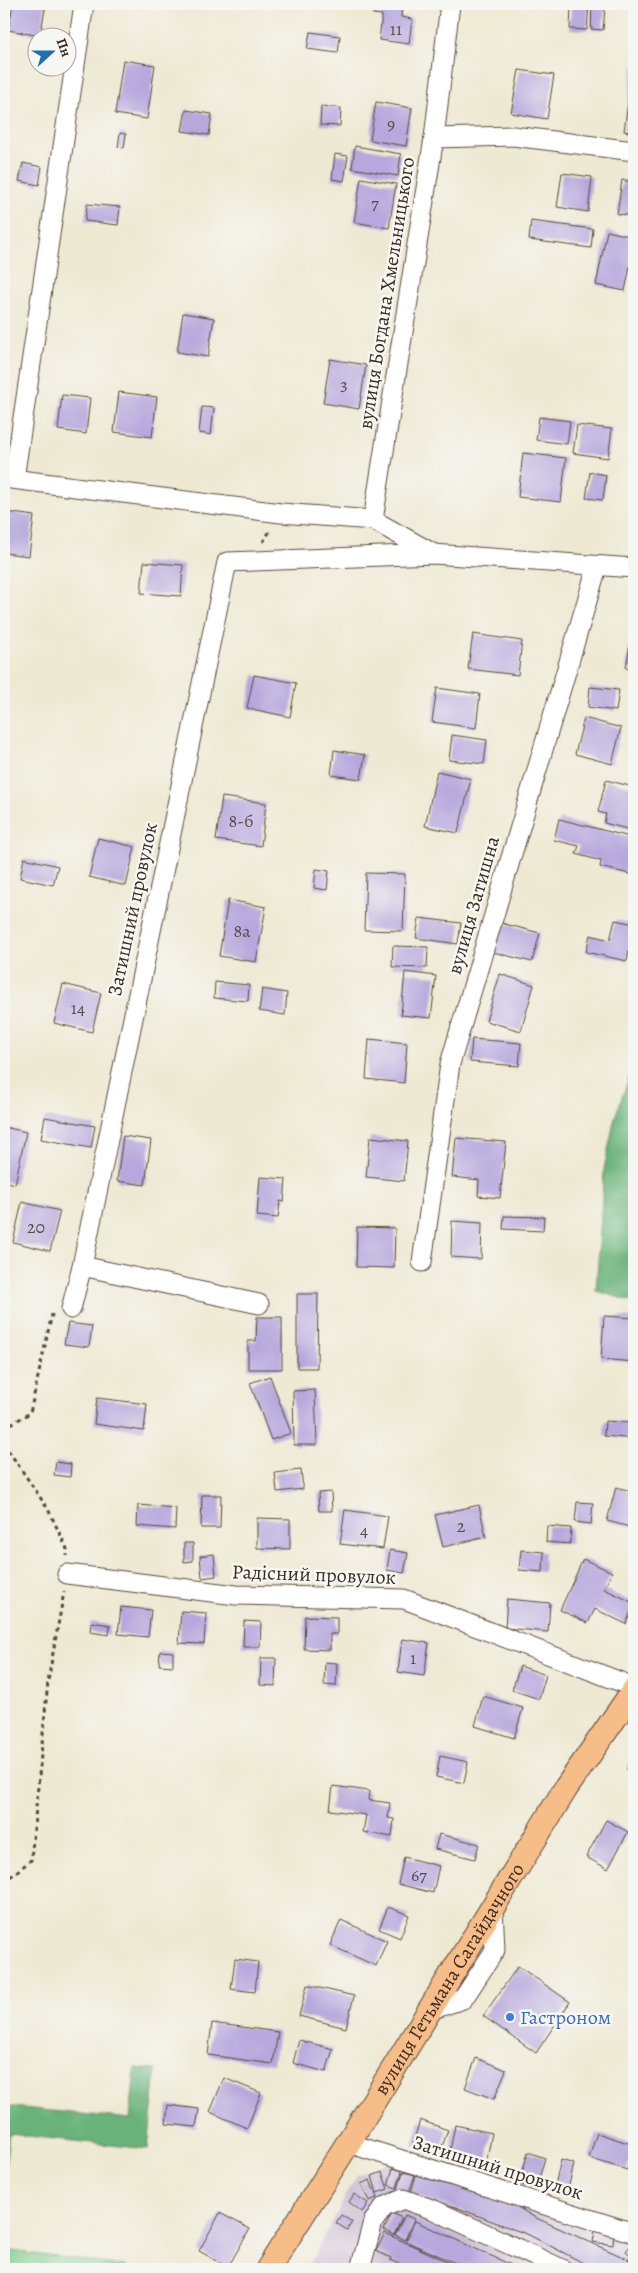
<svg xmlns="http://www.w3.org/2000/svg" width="638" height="2273" viewBox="0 0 638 2273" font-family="Alegreya,serif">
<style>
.industrial{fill:#ccbed3}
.green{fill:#82cf8e;stroke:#5e7c56}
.forest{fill:#69b279;stroke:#526e4c}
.building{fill:#b6a8dd}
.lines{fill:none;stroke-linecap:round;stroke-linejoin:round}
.minor-casing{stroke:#564739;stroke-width:21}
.major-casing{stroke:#564739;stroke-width:26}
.path{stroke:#564739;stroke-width:3;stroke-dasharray:4 4;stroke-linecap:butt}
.minor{stroke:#fff;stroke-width:19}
.major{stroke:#f7bd88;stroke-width:24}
.shop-dot{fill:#3f7fe0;stroke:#f6f6f2;stroke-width:2}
.labels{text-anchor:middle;stroke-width:5;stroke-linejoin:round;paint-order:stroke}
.number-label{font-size:18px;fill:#5a4a4e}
.street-label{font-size:20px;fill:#3b2a1e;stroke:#f6f6f2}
.shop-label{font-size:20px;fill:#366cbe;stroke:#f6f6f2;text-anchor:start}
</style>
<rect width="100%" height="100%" fill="#f6f6f2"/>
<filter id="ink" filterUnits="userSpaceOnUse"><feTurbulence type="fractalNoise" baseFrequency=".02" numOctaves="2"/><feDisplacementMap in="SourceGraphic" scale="10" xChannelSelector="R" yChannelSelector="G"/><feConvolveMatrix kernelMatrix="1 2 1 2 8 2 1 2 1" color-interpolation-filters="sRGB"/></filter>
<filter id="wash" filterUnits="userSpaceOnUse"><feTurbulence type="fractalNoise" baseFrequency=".0096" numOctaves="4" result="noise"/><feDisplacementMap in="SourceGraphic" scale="20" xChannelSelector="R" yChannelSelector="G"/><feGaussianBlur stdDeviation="1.12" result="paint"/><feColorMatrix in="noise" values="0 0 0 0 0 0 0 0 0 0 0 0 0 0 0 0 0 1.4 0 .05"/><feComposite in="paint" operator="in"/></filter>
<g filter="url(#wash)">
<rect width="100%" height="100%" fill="#eee9d3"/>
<!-- industrial -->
<path class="industrial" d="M389 2162 634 2242V2269H307L357 2175Z"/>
<!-- green -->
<path class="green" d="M4 2250 124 2266 128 2269H4Z"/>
<!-- forest -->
<g class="forest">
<path d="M634 1063V1302L596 1291 604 1169 615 1117Z"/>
<path d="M135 2068 156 2070 148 2149 9 2134 4 2177V2106L130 2119Z"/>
</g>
<g id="blocks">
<!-- building -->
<g class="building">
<path d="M13 4H46L40 36 8 30Z"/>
<path d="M374 4H402L401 17 412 19 409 44 379 40 382 15 373 14Z"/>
<path d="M571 4H589L587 30 570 29Z"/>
<path d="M592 7 605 8 603 30 591 29Z"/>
<path d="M310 32 340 36 338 53 307 49Z"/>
<path d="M123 60 155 65 147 119 115 114Z"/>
<path d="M633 66H634V133L624 131Z"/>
<path d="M519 70 554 75 547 119 511 113Z"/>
<path d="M376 102 412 108 406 146 370 140Z"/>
<path d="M321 106 341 108 340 126 320 125Z"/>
<path d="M186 110 212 114 209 135 182 131Z"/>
<path d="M120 133 126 134 124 148 118 147Z"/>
<path d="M355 146 401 154 398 176 352 168Z"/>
<path d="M335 154 348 156 344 181 332 179Z"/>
<path d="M23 163 42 167 39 185 19 181Z"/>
<path d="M562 173 592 177 588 212 557 207Z"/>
<path d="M361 178 396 184 389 228 354 222Z"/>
<path d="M622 180 634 182V216L617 214Z"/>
<path d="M87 204 120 207 118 225 85 221Z"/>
<path d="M531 221 593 229 591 248 529 240Z"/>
<path d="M607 231 634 237V246L625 291 596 285Z"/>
<path d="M183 313 214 318 208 357 177 352Z"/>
<path d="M330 359 366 365 359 409 323 403Z"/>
<path d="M119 392 157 397 152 437 114 432Z"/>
<path d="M62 395 90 398 86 434 58 430Z"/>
<path d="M202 407 214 408 211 435 199 433Z"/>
<path d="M539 417 570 421 567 444 536 440Z"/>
<path d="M577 425 612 429 608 458 573 453Z"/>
<path d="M523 453 566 458 561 502 518 497Z"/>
<path d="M590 472 606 475 603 500 586 498Z"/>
<path d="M7 512 34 516 29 556 4 553Z"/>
<path d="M144 562 183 565 181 596 141 593Z"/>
<path d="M632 632 634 633V670L626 668Z"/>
<path d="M473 634 522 641 518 675 468 669Z"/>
<path d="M254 675 296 683 290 717 247 708Z"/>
<path d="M590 687 619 690 616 711 588 707Z"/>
<path d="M437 688 480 694 476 728 432 722Z"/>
<path d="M584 718 621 728 612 764 575 754Z"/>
<path d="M452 735 487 740 484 764 449 760Z"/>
<path d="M334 750 365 755 361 779 331 775Z"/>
<path d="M437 771 471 779 458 833 425 826Z"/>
<path d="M606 780 634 787V816L631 830 604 823 606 814 598 812Z"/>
<path d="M222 797 266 803 261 846 216 840Z"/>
<path d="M559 819 634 838V875L600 867 601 861 576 854 579 846 554 840Z"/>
<path d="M98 838 135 847 126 886 89 877Z"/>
<path d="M24 858 58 866 53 885 20 878Z"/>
<path d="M316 869 329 871 327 890 314 888Z"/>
<path d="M366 873 405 874 403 931 364 930Z"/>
<path d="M228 900 266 907 256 962 219 956Z"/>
<path d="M419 918 461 923 458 944 416 938Z"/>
<path d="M615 920 634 924 627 961 586 952 590 935 610 940Z"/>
<path d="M501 923 540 933 532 962 493 952Z"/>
<path d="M393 946 428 947 427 968 392 967Z"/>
<path d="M405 972 436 976 431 1018 401 1015Z"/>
<path d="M500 974 534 985 521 1031 486 1021Z"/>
<path d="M215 982 249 985 248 1001 214 998Z"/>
<path d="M63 984 101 993 92 1032 54 1023Z"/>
<path d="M262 989 287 993 285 1015 259 1011Z"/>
<path d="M369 1039 407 1043 404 1083 366 1079Z"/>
<path d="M472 1039 521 1043 519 1066 470 1062Z"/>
<path d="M45 1117 95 1126 91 1148 41 1139Z"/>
<path d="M4 1127 26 1132 15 1184 4 1181Z"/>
<path d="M123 1136 151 1140 145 1185 117 1181Z"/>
<path d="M370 1137 408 1141 404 1181 366 1177Z"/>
<path d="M456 1138 506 1142 500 1198 478 1196 479 1180 452 1177Z"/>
<path d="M260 1177 286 1179 284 1202 280 1201 278 1218 257 1216Z"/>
<path d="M22 1202 60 1211 50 1251 13 1242Z"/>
<path d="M504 1216 544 1217 543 1231 503 1229Z"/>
<path d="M452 1221 482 1223 481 1259 451 1257Z"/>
<path d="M357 1227 395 1228 394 1268 356 1267Z"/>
<path d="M297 1294H318L317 1368H297Z"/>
<path d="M604 1316 634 1318V1362L601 1359Z"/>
<path d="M257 1317H282V1369H248V1341H256Z"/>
<path d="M68 1323 92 1326 89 1347 64 1344Z"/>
<path d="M270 1376 291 1433 271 1440 250 1383Z"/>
<path d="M315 1390 317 1445H294L293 1391Z"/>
<path d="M97 1398 147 1404 144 1431 94 1424Z"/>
<path d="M605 1421 634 1423V1439L604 1436Z"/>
<path d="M56 1462 71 1464 70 1477 54 1475Z"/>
<path d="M301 1470 303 1489 277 1492 275 1473Z"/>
<path d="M616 1487 634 1492V1528L607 1521Z"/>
<path d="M331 1492 332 1511H319L318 1493Z"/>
<path d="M202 1495H221L220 1528H201Z"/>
<path d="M577 1502 593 1503 591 1524 575 1522Z"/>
<path d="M138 1505 176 1508 175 1529 137 1526Z"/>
<path d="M479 1505 486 1537 443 1547 435 1515Z"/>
<path d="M345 1510 388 1516 383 1549 340 1544Z"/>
<path d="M257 1518 290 1519V1549L257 1548Z"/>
<path d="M547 1526 571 1528 570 1544 546 1542Z"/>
<path d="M184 1543H193V1561L184 1562Z"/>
<path d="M390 1550 408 1553 404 1573 387 1570Z"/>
<path d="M521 1550 544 1552 543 1572 519 1570Z"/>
<path d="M214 1554 216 1576 202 1578 200 1556Z"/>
<path d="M583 1559 612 1572 604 1589 634 1603 626 1624 595 1609 588 1623 560 1610Z"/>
<path d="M507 1599 550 1603 548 1632 505 1628Z"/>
<path d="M121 1607 151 1610 148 1637 118 1634Z"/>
<path d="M181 1611 206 1613 204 1644 179 1643Z"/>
<path d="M305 1616 337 1617V1634H330V1650L304 1649Z"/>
<path d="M244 1621 261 1622 260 1647H243Z"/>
<path d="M91 1622 110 1625 109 1635 90 1632Z"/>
<path d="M402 1639 429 1643 424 1676 398 1672Z"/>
<path d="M160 1651 173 1652V1666L159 1665Z"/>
<path d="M261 1658H276L275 1686 260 1685Z"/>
<path d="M325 1662 337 1663 336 1686 324 1685Z"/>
<path d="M520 1666 546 1675 539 1699 512 1690Z"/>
<path d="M483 1696 523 1708 514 1738 475 1726Z"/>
<path d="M634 1753V1772L627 1769Z"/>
<path d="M440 1756 468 1762 464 1783 436 1777Z"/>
<path d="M333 1786 369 1791 368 1800 390 1803 388 1818 394 1819 392 1837 363 1832 366 1815 330 1810Z"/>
<path d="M606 1820 628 1832 608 1869 586 1857Z"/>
<path d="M439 1834 479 1844 475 1859 435 1849Z"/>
<path d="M404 1857 439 1866 433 1893 398 1884Z"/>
<path d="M388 1907 409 1915 400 1938 379 1929Z"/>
<path d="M341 1920 387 1941 376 1966 330 1945Z"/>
<path d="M235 1959 258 1962 255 1992 231 1989Z"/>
<path d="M518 1966 570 2002 536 2053 483 2016Z"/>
<path d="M307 1985 354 1996 346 2028 299 2016Z"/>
<path d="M212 2023 278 2032 273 2064 208 2055Z"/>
<path d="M299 2040 333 2049 326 2072 293 2063Z"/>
<path d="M476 2058 506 2070 494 2099 465 2088Z"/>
<path d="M224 2078 261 2093 247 2128 210 2112Z"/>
<path d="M168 2105 199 2109 196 2127 166 2124Z"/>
<path d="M420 2120 448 2130 439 2155 412 2146Z"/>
<path d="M455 2125 492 2133 485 2169 448 2161Z"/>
<path d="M597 2133 634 2145 627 2170 589 2158Z"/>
<path d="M528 2152 545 2158 536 2189 519 2184Z"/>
<path d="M561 2160 574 2164 568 2189 555 2185Z"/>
<path d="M393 2168 402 2171 397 2188 388 2185Z"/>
<path d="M382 2172 388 2189 377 2193 372 2176Z"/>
<path d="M403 2172 415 2175 409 2192 398 2189Z"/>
<path d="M416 2175 516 2206 534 2217 634 2262V2269H595L529 2235 455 2207 411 2193Z"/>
<path d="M370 2180 377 2198 369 2201 361 2184Z"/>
<path d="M354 2194 368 2203 362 2212 349 2202Z"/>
<path d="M220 2213 250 2229 228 2267 199 2251Z"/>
<path d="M392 2213 402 2218 394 2235 384 2230Z"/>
<path d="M341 2215 352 2222 347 2230 336 2223Z"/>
<path d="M405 2215 414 2219 405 2240 395 2235Z"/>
<path d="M415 2221 509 2264 521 2269H470L414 2245 406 2241Z"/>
<path d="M595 2231 614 2233 613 2245 593 2242Z"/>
<path d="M385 2233 442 2259 464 2269H418L412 2267 410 2269 390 2260 391 2258 376 2251Z"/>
<path d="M632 2244 634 2246V2258L626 2251Z"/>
</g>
</g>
</g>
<g filter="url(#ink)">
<use href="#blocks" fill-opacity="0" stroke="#564739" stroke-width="1"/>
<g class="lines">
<defs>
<g id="minor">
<path d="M434 138 513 136 634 151"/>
<path d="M4 478 281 513 373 520"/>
<path d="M14 479 84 4"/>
<path d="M432 553 373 520 434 138 450 4"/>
<path d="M422 1262 450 1064 597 567"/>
<path d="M82 1266 227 562 433 554 634 568"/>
<path d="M71 1309 82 1266 259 1304"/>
<path d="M67 1574 236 1595 404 1599 634 1687"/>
<path d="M430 2010 463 1999 495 1950 493 1907"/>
<path d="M348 2143 634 2233"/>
<path d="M360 2269 373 2222 384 2207 403 2199 434 2210 562 2269"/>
</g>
<g id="major">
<path id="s1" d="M268 2269 348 2143 566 1788 634 1690"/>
</g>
</defs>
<!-- minor casing -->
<use href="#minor" class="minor-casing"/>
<!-- major casing -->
<use href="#major" class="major-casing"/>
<!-- path -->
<g class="path">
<path d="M263 542 270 531"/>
<path d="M4 1428 30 1413 52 1314"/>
<path d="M4 1444 48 1509 67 1549V1556"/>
<path d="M4 1882 31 1860 48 1681 64 1592"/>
</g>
<!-- minor -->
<use href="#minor" class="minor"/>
<!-- major -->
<use href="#major" class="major"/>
</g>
</g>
<!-- markers -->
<circle class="shop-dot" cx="510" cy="2017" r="5"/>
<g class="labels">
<!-- number labels -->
<g class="number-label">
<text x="396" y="35">11</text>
<text x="391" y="130">9</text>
<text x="375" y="209">7</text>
<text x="344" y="390">3</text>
<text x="241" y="827">8-б</text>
<text x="242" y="937">8а</text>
<text x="78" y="1014">14</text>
<text x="36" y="1233">20</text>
<text x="461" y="1532">2</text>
<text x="364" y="1536">4</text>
<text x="413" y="1664">1</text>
<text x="419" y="1881">67</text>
</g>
<!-- street labels -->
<g class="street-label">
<text transform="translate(386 293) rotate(-81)" y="7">вулиця Богдана Хмельницького</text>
<text transform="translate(473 905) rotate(-74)" y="7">вулиця Затишна</text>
<text transform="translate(132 909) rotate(-78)" y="7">Затишний провулок</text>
<text transform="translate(314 1574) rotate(2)" y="7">Радісний провулок</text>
<text dy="7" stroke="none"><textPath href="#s1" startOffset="342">вулиця Гетьмана Сагайдачного</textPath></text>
<text transform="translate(498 2167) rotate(17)" y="7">Затишний провулок</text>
</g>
<!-- shop labels -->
<g class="shop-label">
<text x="520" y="2024">Гастроном</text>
</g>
</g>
<!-- margin -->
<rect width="638" height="2273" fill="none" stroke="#f6f6f2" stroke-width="20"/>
<!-- north arrow -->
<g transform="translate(52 52) rotate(69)"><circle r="24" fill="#f6f6f2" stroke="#aba49d"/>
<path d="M0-4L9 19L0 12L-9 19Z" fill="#1f6fb2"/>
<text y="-8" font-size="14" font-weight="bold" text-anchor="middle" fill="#3b2a1e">Пн</text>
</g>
</svg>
